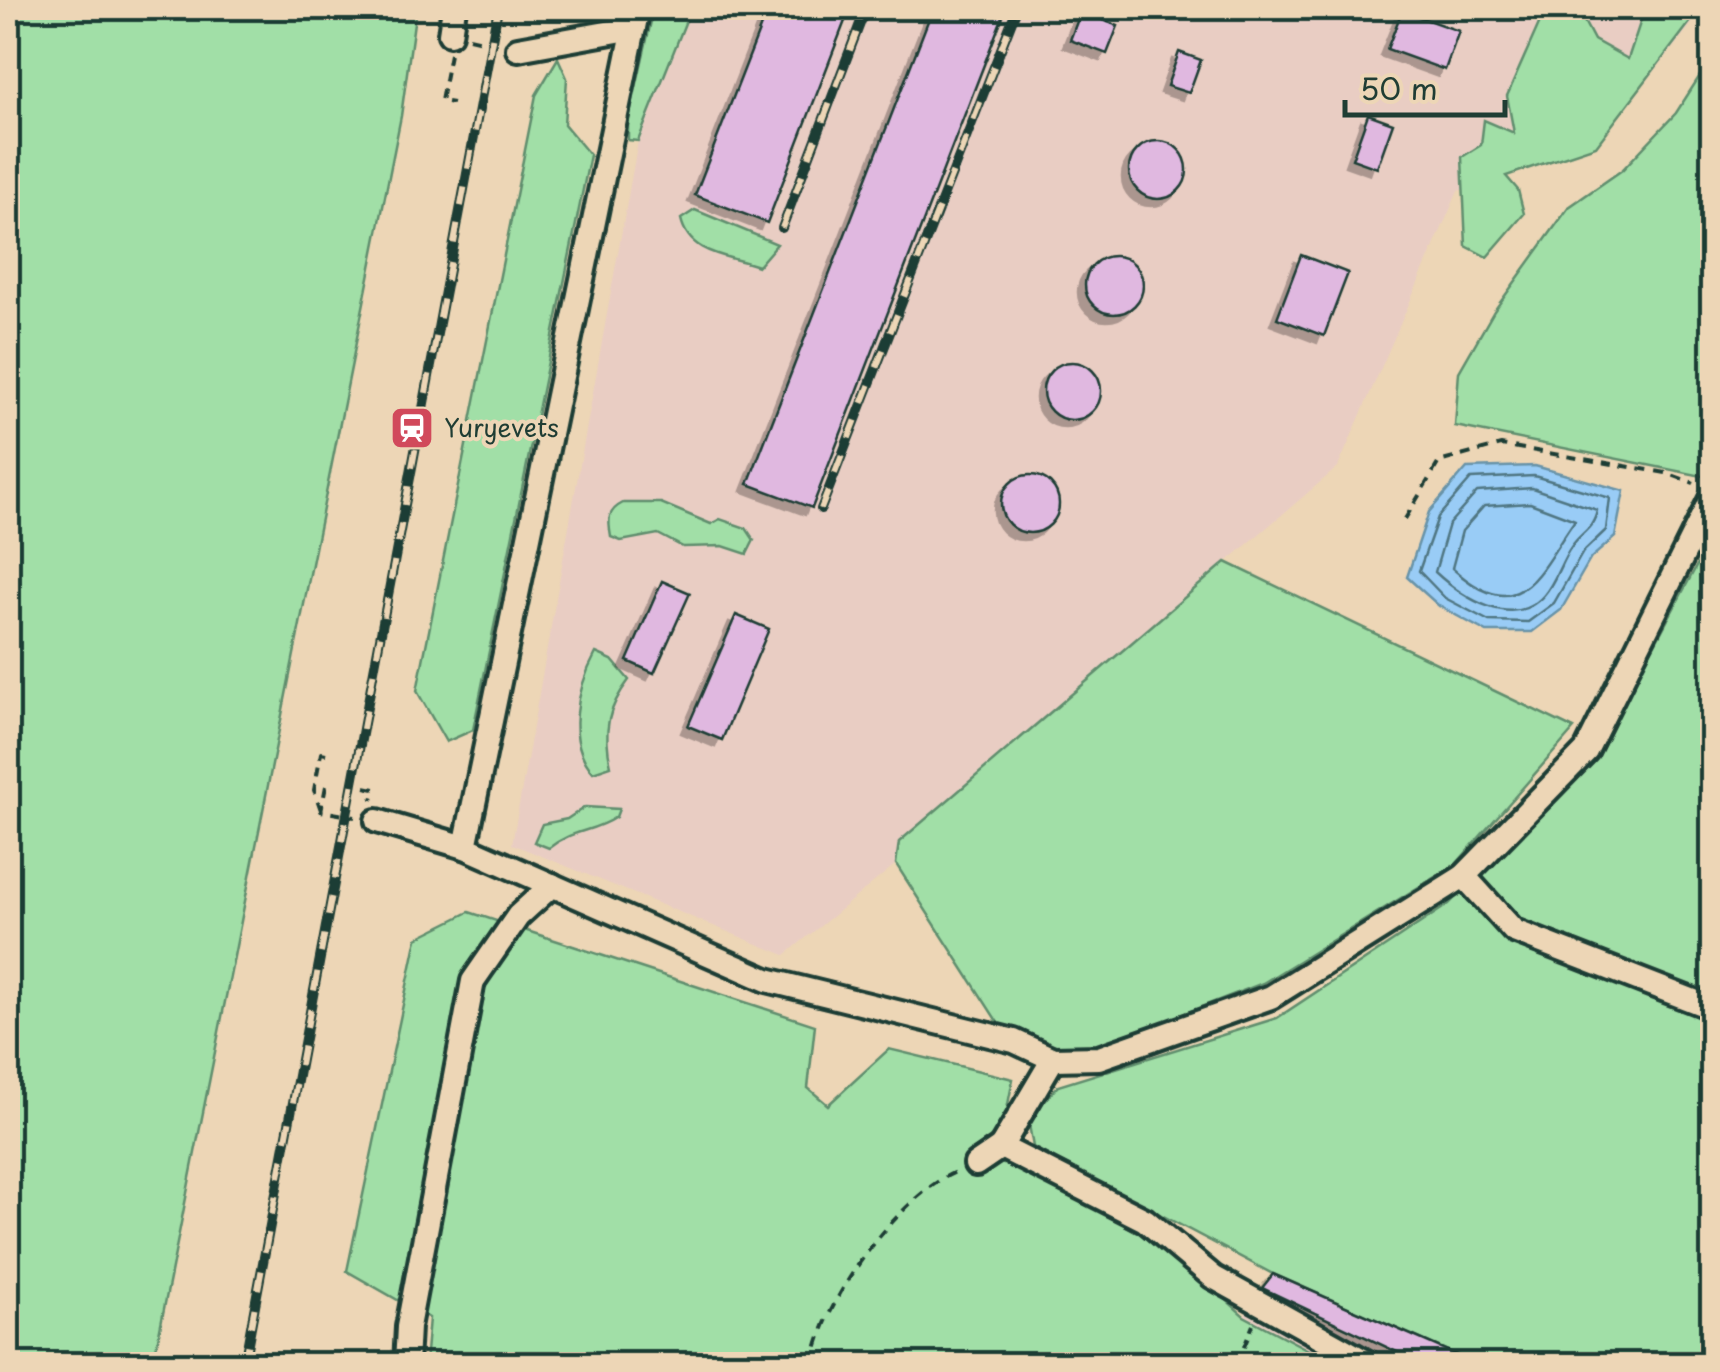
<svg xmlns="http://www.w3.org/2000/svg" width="1720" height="1372" viewBox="0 0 1720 1372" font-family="'Playpen Sans',sans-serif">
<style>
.built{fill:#e9cdc3}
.green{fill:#a1dfa7;stroke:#608e6e;stroke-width:2.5}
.water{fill:#99ccf6;stroke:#6893a8;stroke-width:2.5}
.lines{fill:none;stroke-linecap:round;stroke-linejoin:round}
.shore{stroke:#507682;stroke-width:2.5}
.building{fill:#e0b8e0;stroke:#1f3d34;stroke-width:2.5;filter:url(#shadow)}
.minor-casing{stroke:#1f3d34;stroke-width:30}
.path{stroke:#1f3d34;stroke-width:4;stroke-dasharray:10 8;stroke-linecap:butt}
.minor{stroke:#edd6b6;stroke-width:22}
.rail-casing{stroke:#1f3d34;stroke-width:10}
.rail{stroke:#edd6b6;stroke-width:6;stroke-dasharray:19;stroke-linecap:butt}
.labels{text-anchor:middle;stroke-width:8;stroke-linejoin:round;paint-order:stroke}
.poi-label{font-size:25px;fill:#1f3d34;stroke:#edd6b6;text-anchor:start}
</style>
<defs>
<filter id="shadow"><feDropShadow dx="-7" dy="7" stdDeviation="0" flood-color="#0004"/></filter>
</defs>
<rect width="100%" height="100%" fill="#edd6b6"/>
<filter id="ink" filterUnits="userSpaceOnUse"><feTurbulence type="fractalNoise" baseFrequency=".01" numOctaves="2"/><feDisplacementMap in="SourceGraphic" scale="20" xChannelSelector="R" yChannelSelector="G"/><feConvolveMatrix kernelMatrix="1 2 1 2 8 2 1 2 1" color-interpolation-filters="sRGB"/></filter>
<g filter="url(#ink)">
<!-- built -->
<g class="built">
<path d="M691 8H1691L1694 21 1596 146 1458 191 1338 467 899 841 896 864 785 955 512 844 638 141Z"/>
<path d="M1273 1274 1477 1364H1335L1244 1316Z"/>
</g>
<!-- green -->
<g class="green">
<path d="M8 8H416L401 116 153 1364H8Z"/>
<path d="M654 8H691L638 141 628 140V123Z"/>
<path d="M1546 8H1577L1594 40 1628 59 1645 8H1701L1596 146 1506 176 1518 190 1524 214 1487 257 1466 246 1462 157 1481 145 1484 120 1514 133 1507 96Z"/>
<path d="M1712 57V478L1455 426 1459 372 1494 311 1569 207 1622 170 1676 113Z"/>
<path d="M558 58 567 78 564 124 590 155 473 730 446 742 417 691 536 95Z"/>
<path d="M695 210 777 244 758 266C727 255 689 255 681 219Z"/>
<path d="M623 503H661L711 524 720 519 746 528 754 540 747 554 723 546 683 547 658 534 621 541 611 537C608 520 607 511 623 503Z"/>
<path d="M1712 537V1364H1477L1273 1274 1033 1147 1028 1119 1058 1086 1277 1018 1449 904 1597 752Z"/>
<path d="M1226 562 1574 729 1456 864 1263 983 1093 1049 1052 1047 1002 1029 896 864 899 842Z"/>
<path d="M596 653 612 660 629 680C607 709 603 731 611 766L593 772C565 741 577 688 596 653Z"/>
<path d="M585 807 619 809 616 817C592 833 572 829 549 848L534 842 542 824 567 819Z"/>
<path d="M469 912 815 1025 808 1088 828 1105 889 1049 1013 1079 998 1155 1175 1253 1244 1316 1335 1364H425L429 1318 347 1271 417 938Z"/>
</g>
<!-- water -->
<path class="water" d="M1535 466 1624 491 1615 537 1591 558 1561 610 1532 632H1487L1439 606 1407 577 1429 512 1467 468Z"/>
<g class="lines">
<!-- shore -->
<g class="shore">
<path d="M1534 476 1610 498 1606 530 1583 552 1554 603 1528 622 1489 621 1445 598 1419 571 1438 517 1471 479Z"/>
<path d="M1532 488 1597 510C1594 529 1581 532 1571 547 1561 561 1556 581 1544 595 1513 631 1462 597 1435 572L1449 524 1477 492Z"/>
<path d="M1530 503 1575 520C1538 571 1522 631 1452 568L1462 531 1484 506Z"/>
</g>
</g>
<!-- building -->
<g class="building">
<path d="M768 8H850L767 223 695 195Z"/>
<path d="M933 8H1006L812 508 748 484Z"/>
<path d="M1081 11 1118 26 1107 54 1070 40Z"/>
<path d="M1402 11 1459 31 1445 70 1387 49Z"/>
<path d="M1179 52 1201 60 1189 93 1167 86Z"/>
<path d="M1368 114 1393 123 1377 168 1352 159Z"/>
<circle cx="1158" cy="170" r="29"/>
<path d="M1301 255 1348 273 1324 336 1277 318Z"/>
<circle cx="1114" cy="285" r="29"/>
<circle cx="1072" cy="391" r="29"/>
<circle cx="1030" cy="504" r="29"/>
<path d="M662 581 690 593 654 673 627 661Z"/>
<path d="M736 615 769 629 722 740 688 726Z"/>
<path d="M1273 1274 1477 1364H1422L1262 1288Z"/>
</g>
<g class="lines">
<defs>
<g id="minor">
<path d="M638 8 465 847 767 980 1014 1041 1053 1059 1099 1058 1271 997 1464 876 1586 751 1712 497"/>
<path d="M450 34 454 8"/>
<path d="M518 49 634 28"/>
<path d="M377 821 465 847"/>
<path d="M1464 876 1514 931 1712 1008"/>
<path d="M1053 1059 1001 1147 1145 1220 1213 1277 1370 1364"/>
<path d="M976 1164 1001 1147"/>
<path d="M406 1364 408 1327 473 981 518 916 552 885"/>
</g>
</defs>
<!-- minor casing -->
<use href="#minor" class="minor-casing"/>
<!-- path -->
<g class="path">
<path d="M469 38 499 45"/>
<path d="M450 54 441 101 453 103"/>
<path d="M1405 519 1439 462 1501 445 1666 473 1694 483"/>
<path d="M326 786 321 811 355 817"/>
<path d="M365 787 375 789 372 800"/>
<path d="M321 810 314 790 321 753 331 755"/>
<path d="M813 1364C821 1302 900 1194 958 1171"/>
<path d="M1237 1364 1253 1325"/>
</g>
<!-- minor -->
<use href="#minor" class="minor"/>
<defs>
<g id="rail">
<path d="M1119 14 1122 8"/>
<path d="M782 228 866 8"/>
<path d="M821 509 1017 8"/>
<path d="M244 1364 498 8"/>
</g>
</defs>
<!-- rail casing -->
<use href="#rail" class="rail-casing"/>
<!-- rail -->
<use href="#rail" class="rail"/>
</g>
</g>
<!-- icons -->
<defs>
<symbol id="station-square" viewBox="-11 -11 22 22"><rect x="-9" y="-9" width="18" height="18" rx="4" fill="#d1495b" stroke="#edd6b6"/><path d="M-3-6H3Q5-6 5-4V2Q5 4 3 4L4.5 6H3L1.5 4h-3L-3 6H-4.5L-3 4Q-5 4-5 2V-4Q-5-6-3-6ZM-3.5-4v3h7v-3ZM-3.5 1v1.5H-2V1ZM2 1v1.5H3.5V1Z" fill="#fff"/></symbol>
</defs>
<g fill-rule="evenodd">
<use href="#station-square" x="387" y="403" width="50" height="50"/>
</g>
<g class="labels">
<!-- poi labels -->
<g class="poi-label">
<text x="444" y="437">Yuryevets</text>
</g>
</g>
<!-- margin -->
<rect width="1720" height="1372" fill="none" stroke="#edd6b6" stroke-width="40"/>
<rect x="20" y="20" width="1680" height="1332" fill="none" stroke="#1f3d34" stroke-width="4" filter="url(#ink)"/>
<!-- scale -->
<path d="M1345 100v15h160v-15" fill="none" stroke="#1f3d34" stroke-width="5"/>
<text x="1360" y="100" font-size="30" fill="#1f3d34" stroke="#edd6b6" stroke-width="8" paint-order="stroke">50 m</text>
</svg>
